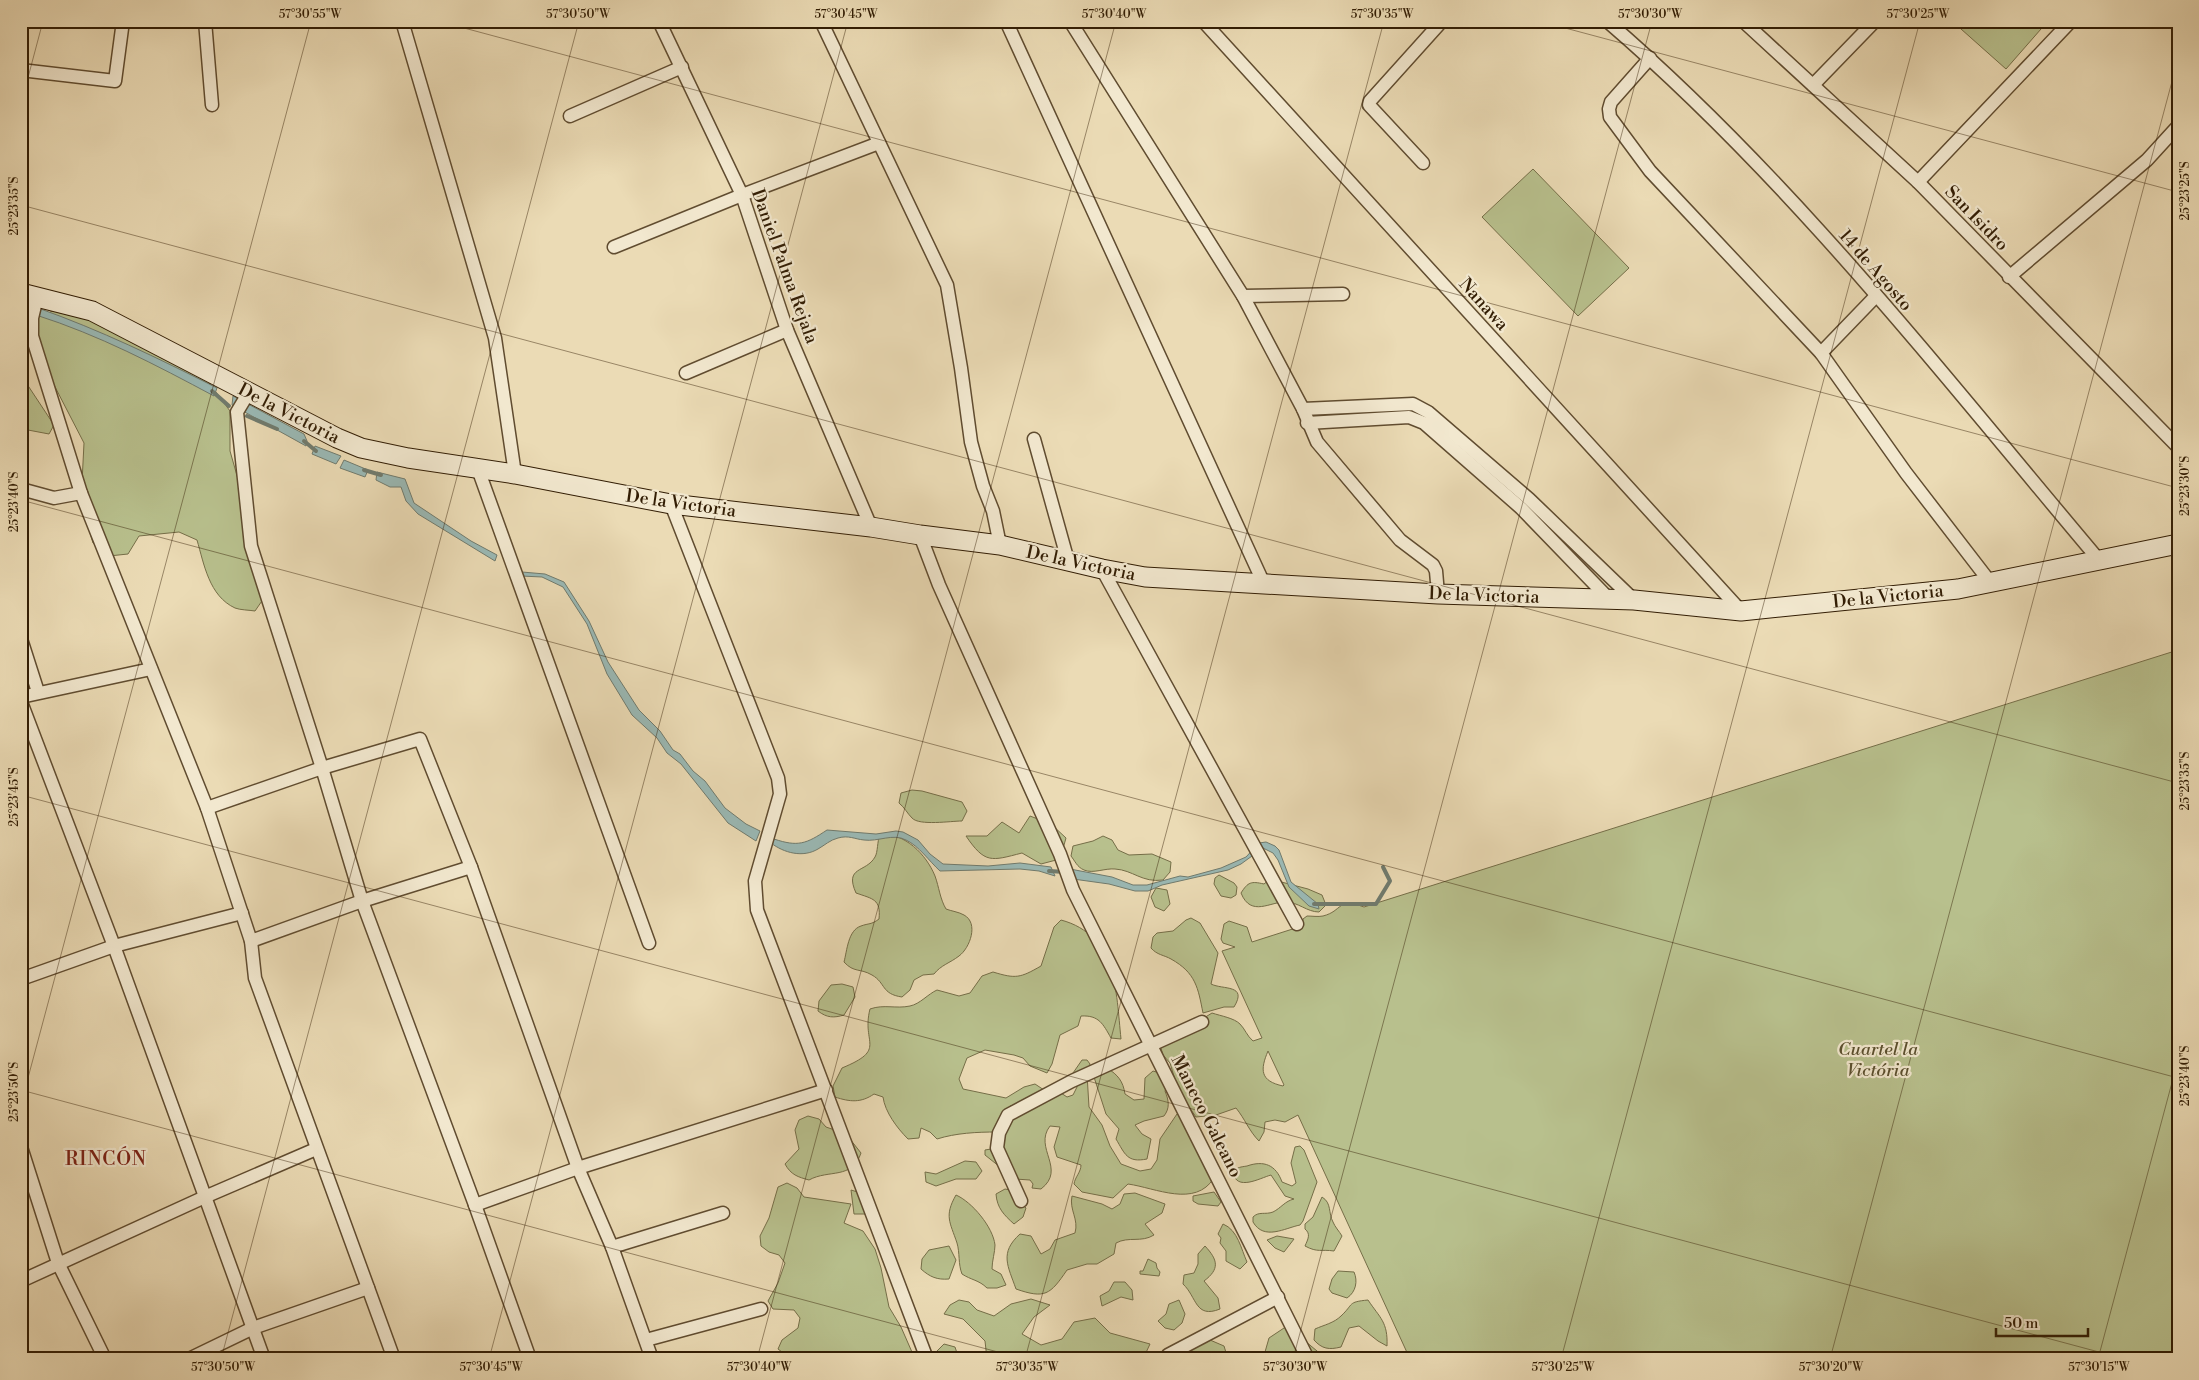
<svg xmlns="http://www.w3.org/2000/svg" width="2199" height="1380" viewBox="0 0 2199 1380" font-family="'Libre Bodoni',serif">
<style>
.green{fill:#b8c08d;stroke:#756e48;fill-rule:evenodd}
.water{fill:#9ab9b5;stroke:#707b6e}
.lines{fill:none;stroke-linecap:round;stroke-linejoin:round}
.stream{stroke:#707b6e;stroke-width:4}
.minor-casing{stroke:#604c30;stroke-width:15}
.secondary-casing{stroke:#321d04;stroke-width:21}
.minor{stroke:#f2e8cf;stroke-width:12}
.secondary{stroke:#f2e8cf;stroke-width:19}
.ticks{fill:none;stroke:#321d04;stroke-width:1;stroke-opacity:0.45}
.labels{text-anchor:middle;stroke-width:4.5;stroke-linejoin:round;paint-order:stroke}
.street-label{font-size:18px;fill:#321d04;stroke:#f2e8cf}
.park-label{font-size:18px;font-style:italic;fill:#5a4e2d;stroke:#f2e8cf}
.neighbourhood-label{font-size:19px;letter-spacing:1px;fill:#7a1f14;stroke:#f2e8cf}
.neatline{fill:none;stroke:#321d04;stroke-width:2}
.ticks-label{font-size:12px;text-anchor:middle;fill:#321d04}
</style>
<rect width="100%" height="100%" fill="#ebdbb5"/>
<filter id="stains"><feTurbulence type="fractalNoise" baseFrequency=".004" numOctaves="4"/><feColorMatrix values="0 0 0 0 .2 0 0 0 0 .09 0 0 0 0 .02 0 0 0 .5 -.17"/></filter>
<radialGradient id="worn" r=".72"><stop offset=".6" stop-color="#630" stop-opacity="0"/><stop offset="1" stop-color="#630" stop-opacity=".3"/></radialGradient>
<!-- green -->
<g class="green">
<path d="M1952 21H2048L2006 69Z"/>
<path d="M1533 169 1629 268 1578 316 1482 217Z"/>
<path d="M54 309 95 319 131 342 204 376 230 411V451L265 574 266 595 255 611C249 610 240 610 235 608 209 596 204 564 197 540L179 532 139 536 128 554 109 556 93 543 81 502 84 443 37 352 32 318 47 315Z"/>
<path d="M21 375 54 425 49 434 28 430 21 427Z"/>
<path d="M2178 650V1359H1410L1298 1115 1285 1122 1275 1120 1265 1122 1264 1132 1259 1141C1249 1131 1245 1119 1236 1108L1216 1115 1196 1117 1179 1093 1170 1063 1163 1055 1160 1045 1212 1013C1221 1016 1234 1018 1240 1024 1245 1029 1247 1036 1253 1041L1262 1038 1222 951 1235 947 1223 943 1221 939 1224 924 1229 921 1247 927 1252 942 1302 926 1303 919 1307 916C1312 916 1318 917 1323 916 1343 911 1337 897 1364 907ZM1268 1051 1284 1085 1283 1086C1260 1081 1260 1070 1268 1051Z"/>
<path d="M912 790 922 791 962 802 967 811 962 821C951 821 919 826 912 818 907 813 905 808 899 803L901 793Z"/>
<path d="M1030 816 1051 824 1066 838 1060 859 1041 864 1022 853C991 861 985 864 966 836H987L1002 822 1019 833Z"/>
<path d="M880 834C905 833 926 854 935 876 939 887 940 899 946 909 951 911 959 912 964 915 979 923 970 948 959 956 950 963 941 965 934 974L923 975 914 980 910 990 902 997C881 994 886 983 872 975 860 968 854 973 844 962 847 951 848 930 861 926 869 923 871 925 879 919 881 899 873 899 856 893 844 866 866 873 875 857 878 852 877 842 880 834Z"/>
<path d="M1103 836 1112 840 1118 850 1129 855 1152 854 1171 862 1170 872 1163 880C1142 883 1133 870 1115 869 1105 868 1093 874 1084 870 1077 867 1075 861 1071 856L1073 846 1093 841Z"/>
<path d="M1219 875 1234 883 1237 887 1236 895 1231 898 1221 896 1214 884 1215 878Z"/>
<path d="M1270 879 1308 889 1322 895 1326 905 1319 912C1307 912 1298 902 1286 902 1271 901 1251 918 1241 893 1248 882 1251 881 1264 884Z"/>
<path d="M1156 888 1167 890 1170 904 1164 911 1155 907 1151 897Z"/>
<path d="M1191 918 1200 923 1218 953 1211 984C1223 990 1248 984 1234 1007H1224L1203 1013C1198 988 1196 973 1171 959 1164 955 1157 955 1151 948L1153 937 1157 933 1173 931 1186 920Z"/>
<path d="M1061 920C1117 935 1116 991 1121 1039L1111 1038C1103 1024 1099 1015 1081 1016L1078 1026 1060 1035 1052 1064 1047 1073 1030 1066 1023 1058 1014 1055 985 1050 967 1058 959 1079 963 1089 1006 1098 1024 1087 1035 1084 1044 1090 1031 1103 1010 1106 1003 1113 997 1132C977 1132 956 1133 937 1139L930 1132 921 1128 919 1138 908 1139C897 1128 885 1112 883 1097L874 1094C861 1103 850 1102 835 1097L833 1086 842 1068C888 1049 861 1044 870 1009 884 1004 896 1009 910 1006 920 1004 928 994 937 990L959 996 970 993 982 976 993 972C1016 979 1020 978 1041 966L1054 927Z"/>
<path d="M842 984 853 987 855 997 844 1015C834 1018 827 1018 818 1011L819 1001 831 985Z"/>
<path d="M1082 1060H1087L1090 1064 1087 1074 1089 1107 1102 1125 1110 1146 1121 1164 1140 1171 1151 1169 1157 1160 1160 1139 1177 1114C1197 1117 1195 1136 1198 1154L1207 1159 1214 1178C1195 1208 1156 1188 1128 1184L1113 1198 1082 1192 1074 1184C1075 1177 1081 1172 1081 1165L1057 1157 1054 1147 1060 1127 1050 1126C1033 1148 1067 1169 1041 1189L1032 1188 1033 1184 1030 1180 1015 1179 985 1155V1150L991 1149 1000 1137 1004 1121 1028 1109 1039 1106 1055 1094 1061 1093 1067 1097 1073 1095 1077 1087V1081L1073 1078V1073Z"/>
<path d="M1107 1068C1118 1075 1123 1081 1125 1094L1134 1100 1144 1099 1145 1078 1153 1071 1163 1074 1169 1082 1165 1091C1169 1101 1170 1108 1164 1116L1144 1121 1135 1125 1142 1134 1151 1139 1147 1159C1127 1163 1125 1154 1116 1139L1119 1129 1106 1114 1093 1074Z"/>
<path d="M808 1116 819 1119 826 1127 846 1134 861 1153C852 1180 829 1169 809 1180 798 1177 791 1175 785 1164L799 1149 795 1130 799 1120Z"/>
<path d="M1300 1146 1304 1150 1317 1182 1303 1221 1300 1225C1285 1228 1264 1241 1253 1222V1217C1259 1211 1265 1215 1273 1212 1281 1208 1285 1201 1294 1199L1285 1196 1271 1175C1260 1178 1236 1192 1233 1172 1237 1167 1241 1167 1247 1166 1264 1160 1276 1165 1282 1182L1292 1186 1296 1183 1291 1163 1295 1147Z"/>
<path d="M965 1161 976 1162 982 1171 976 1179H956L936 1186 926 1182 925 1172 936 1174Z"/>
<path d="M787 1183 797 1188 804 1197 851 1204 844 1223 863 1231 875 1249 881 1268 889 1307 901 1327 915 1359H799L796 1352 786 1355 778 1349 782 1340 798 1328 800 1318 794 1310 773 1309 768 1301 778 1283 785 1263 779 1255 769 1252 761 1246 760 1236 769 1218 778 1187Z"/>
<path d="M1005 1189 1016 1191 1019 1201 1026 1208 1023 1217 1014 1224C1004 1215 997 1208 996 1194Z"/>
<path d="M851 1190 861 1193 866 1214H854Z"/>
<path d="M1214 1192 1221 1202 1218 1206 1198 1204 1193 1201V1196Z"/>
<path d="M1135 1193 1165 1204 1162 1213 1145 1224 1154 1235C1141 1243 1129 1236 1116 1243L1114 1254 1097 1264H1087L1067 1270C1050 1295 1045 1299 1016 1289 1008 1266 999 1253 1020 1234L1031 1236 1041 1254 1050 1249 1055 1240 1075 1233C1079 1219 1069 1210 1072 1196L1102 1204 1112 1209 1120 1204 1124 1194Z"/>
<path d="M956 1195C972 1202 993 1227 995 1245 995 1252 992 1261 992 1269L1001 1274 1006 1285 997 1288H987C979 1280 971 1280 962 1274 958 1264 960 1253 957 1243 950 1222 944 1216 956 1195Z"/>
<path d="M1322 1197C1332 1203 1328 1213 1333 1222 1335 1227 1339 1231 1342 1236L1334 1251C1321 1249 1318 1253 1305 1246 1308 1239 1311 1234 1305 1229V1224L1313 1217Z"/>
<path d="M1223 1224C1238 1230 1241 1249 1247 1262L1240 1269 1226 1261V1251L1220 1243 1221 1238 1218 1234Z"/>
<path d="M1277 1236 1294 1239 1284 1252 1275 1248 1267 1240Z"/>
<path d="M949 1246 956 1260 949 1279C937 1280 930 1277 921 1269L922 1259 929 1250Z"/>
<path d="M1205 1246C1218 1260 1220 1269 1204 1281L1218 1298 1220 1309C1195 1319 1197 1297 1183 1284L1184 1275 1194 1273 1198 1264V1254Z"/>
<path d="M1148 1259 1156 1263 1157 1268 1160 1272 1159 1276 1140 1274V1271H1143Z"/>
<path d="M1338 1271 1354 1272C1358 1281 1356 1292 1347 1298L1332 1293 1329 1289 1332 1279Z"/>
<path d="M1114 1282H1125L1132 1290 1133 1300 1121 1297 1102 1306 1100 1296 1109 1291Z"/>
<path d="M1031 1299 1050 1305 1034 1317 1022 1334 1041 1345 1062 1339 1074 1322 1095 1318 1110 1333 1150 1344 1143 1359H987L985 1341 963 1319 944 1314 950 1305 959 1300 969 1302 977 1310 994 1316 1011 1304Z"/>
<path d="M1179 1300 1185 1314 1182 1323 1174 1330 1165 1328 1158 1321 1166 1314 1169 1304Z"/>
<path d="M1368 1300C1380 1318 1388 1322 1387 1346L1378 1341 1359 1326 1349 1328 1341 1347C1329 1350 1322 1349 1314 1340L1315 1329C1324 1325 1334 1323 1341 1316 1354 1304 1347 1302 1368 1300Z"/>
<path d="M1287 1326 1323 1356 1322 1359H1263L1269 1338Z"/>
<path d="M1203 1337 1224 1346 1228 1359H1171Z"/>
<path d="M944 1344 955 1347 959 1359H934L933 1355Z"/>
</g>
<!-- water -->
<g class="water">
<path d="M38 308C100 330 158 358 217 388L214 396C156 365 99 335 36 315Z"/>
<path d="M233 396 304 434 307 441 306 446 232 405Z"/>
<path d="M315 446 341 456 336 464 312 454Z"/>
<path d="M344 460 368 470 365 477 340 468Z"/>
<path d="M377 472 405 479 414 503 471 541 497 555 495 561 418 514 406 501 401 487H390L376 480Z"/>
<path d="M522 572 545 574 564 582 589 621 608 662 639 710 660 731 673 750 680 754 693 771 705 781 725 808 746 824 760 831 756 841 728 823 681 764 667 753 657 738 632 715 607 674 587 624 563 587 542 577 521 576Z"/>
<path d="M827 830 876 834 896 831 903 832 918 840 930 854 943 864 988 866 1020 863 1051 867 1055 876 1039 871 1020 869 940 871C929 861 919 846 906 840 893 833 878 842 864 840 854 839 849 835 838 838 830 840 825 845 818 849 803 858 784 853 771 843L774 839C798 847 806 844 827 830Z"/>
<path d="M1266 842 1275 846 1279 850 1291 882 1318 904 1319 909 1309 906 1289 887 1278 860 1273 853 1263 848 1241 864 1228 870 1162 885 1148 891H1135L1109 884 1073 879 1070 869 1112 877 1133 885H1147L1180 876 1188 877 1221 868 1246 857 1259 843Z"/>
</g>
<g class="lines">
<!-- stream -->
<g class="stream">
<path d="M212 391 229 406"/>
<path d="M247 416 277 429"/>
<path d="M304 441 316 451"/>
<path d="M364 470 381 475"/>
<path d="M1049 871 1065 872"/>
<path d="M1314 904H1376L1390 881 1383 867"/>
</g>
<defs>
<g id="minor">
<path d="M205 21 212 105"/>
<path d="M402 21 495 338 515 474"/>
<path d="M659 21 742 195 787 330 871 527"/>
<path d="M821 21 947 285 961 368 971 442 983 486 993 511 1000 545"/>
<path d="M1006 21 1264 584"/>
<path d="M1070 21 1243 296 1303 409 1317 442 1400 540 1433 565 1436 571 1438 594"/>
<path d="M1203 21 1741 611"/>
<path d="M1607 21C1792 180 1942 374 2099 560"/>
<path d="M1743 21 1918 182 2178 447"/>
<path d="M1650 58 1611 102 1609 109 1610 117 1650 171 1821 353 1906 473 1990 582"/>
<path d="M21 70 115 81 123 21"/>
<path d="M1813 85 1875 21"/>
<path d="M570 116 682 67"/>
<path d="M1423 163 1369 105 1370 101 1442 21"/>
<path d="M1918 182 2071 21"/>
<path d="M614 247 742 195 879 143"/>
<path d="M2009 277 2147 160 2178 126"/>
<path d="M1243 296 1343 294"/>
<path d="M1821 353 1876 296"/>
<path d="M686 373 787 330"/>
<path d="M249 392 237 412 251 546 322 768 362 901 475 1205 530 1359"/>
<path d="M1303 409 1413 404 1428 412 1529 499 1634 600"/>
<path d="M1307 423 1409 417 1424 423 1521 508 1610 600"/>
<path d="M1034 439 1068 561"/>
<path d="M478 469 649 943"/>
<path d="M21 489 54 498 81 493 32 336V318L37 297"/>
<path d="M81 493 207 808 251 941 255 978 394 1359"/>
<path d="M671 504 778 778 780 794 755 881 757 910 927 1359"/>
<path d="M920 535 939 585 1060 854 1073 890 1308 1359"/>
<path d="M1102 569 1297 924"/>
<path d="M21 639 38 692"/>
<path d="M21 697 151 669"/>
<path d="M21 702 114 946 264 1359"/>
<path d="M207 808 322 768 420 739 471 867 578 1168 612 1247 652 1359"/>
<path d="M251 941 362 901 471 867"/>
<path d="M21 979 114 946 242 913"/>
<path d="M21 1147 58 1263 105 1359"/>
<path d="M1021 1201 997 1148 999 1133 1008 1115 1072 1081 1202 1022"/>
<path d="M475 1205 578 1168 826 1090"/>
<path d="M612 1247 723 1213"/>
<path d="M21 1281 207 1196 316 1149"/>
<path d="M646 1340 761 1309"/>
<path d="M1168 1355 1278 1297"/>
<path d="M189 1359 253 1328 368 1288"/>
</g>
<path id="secondary" d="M21 293 92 311 337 438 361 448 408 458 515 474 671 504 871 527 920 535 1000 545 1102 569 1145 577 1438 594 1634 600 1741 611 1958 589 2178 544"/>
</defs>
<!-- minor casing -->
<use href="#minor" class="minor-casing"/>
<!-- secondary casing -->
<use href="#secondary" class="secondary-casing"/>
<!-- minor -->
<use href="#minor" class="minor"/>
<!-- secondary -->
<use href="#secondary" class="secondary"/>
</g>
<!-- ticks -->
<path class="ticks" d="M438 21 2178 488M1539 21 2178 192M21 104 43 21M21 205 2178 783M21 500 2178 1078M21 795 2125 1359M21 1090 1024 1359M21 1104 311 21M221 1359 579 21M489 1359 848 21M757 1359 1116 21M1025 1359 1384 21M1293 1359 1652 21M1561 1359 1920 21M1830 1359 2178 59M2098 1359 2178 1060"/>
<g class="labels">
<!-- street labels -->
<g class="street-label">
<text transform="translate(1977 218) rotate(46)" y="6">San Isidro</text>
<text transform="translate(785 266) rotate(70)" y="6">Daniel Palma Rejala</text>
<text transform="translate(1876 270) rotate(49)" y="6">14 de Agosto</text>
<text transform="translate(1484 304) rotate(48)" y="6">Nanawa</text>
<text transform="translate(289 413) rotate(27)" y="6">De la Victoria</text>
<text transform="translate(681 503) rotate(8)" y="6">De la Victoria</text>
<text transform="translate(1081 563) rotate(12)" y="6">De la Victoria</text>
<text transform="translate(1484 595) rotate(2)" y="6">De la Victoria</text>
<text transform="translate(1888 596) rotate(-6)" y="6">De la Victoria</text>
<text transform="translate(1207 1116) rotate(63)" y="6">Maneco Galeano</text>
</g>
<!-- park labels -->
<g class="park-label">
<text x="1878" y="1055">Cuartel la<tspan x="1878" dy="21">Victória</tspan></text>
</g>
<!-- neighbourhood labels -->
<g class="neighbourhood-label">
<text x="106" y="1165">RINCÓN</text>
</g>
</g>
<!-- margin -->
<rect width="2199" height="1380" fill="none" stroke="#ebdbb5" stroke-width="55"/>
<!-- scale -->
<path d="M1996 1328v8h92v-8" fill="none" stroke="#321d04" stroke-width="2.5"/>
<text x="2004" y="1328" font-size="15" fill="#321d04" stroke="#f2e8cf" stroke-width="4" paint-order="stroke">50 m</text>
<rect x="28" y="28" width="2144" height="1324" class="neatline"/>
<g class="ticks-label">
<text x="310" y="18">57°30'55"W</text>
<text x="578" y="18">57°30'50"W</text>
<text x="846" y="18">57°30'45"W</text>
<text x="1114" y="18">57°30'40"W</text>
<text x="1382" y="18">57°30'35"W</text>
<text x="1650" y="18">57°30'30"W</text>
<text x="1918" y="18">57°30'25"W</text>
<text transform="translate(2185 191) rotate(-90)" y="4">25°23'25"S</text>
<text transform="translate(14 206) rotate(-90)" y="4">25°23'35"S</text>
<text transform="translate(2185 486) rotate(-90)" y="4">25°23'30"S</text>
<text transform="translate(14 502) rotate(-90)" y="4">25°23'40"S</text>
<text transform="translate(2185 781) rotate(-90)" y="4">25°23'35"S</text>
<text transform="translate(14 797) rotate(-90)" y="4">25°23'45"S</text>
<text transform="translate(2185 1076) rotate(-90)" y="4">25°23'40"S</text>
<text transform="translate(14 1092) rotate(-90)" y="4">25°23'50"S</text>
<text x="223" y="1371">57°30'50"W</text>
<text x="491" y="1371">57°30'45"W</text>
<text x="759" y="1371">57°30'40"W</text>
<text x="1027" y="1371">57°30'35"W</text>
<text x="1295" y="1371">57°30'30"W</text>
<text x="1563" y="1371">57°30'25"W</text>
<text x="1831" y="1371">57°30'20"W</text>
<text x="2099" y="1371">57°30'15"W</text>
</g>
<rect width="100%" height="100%" filter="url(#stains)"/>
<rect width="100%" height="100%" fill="url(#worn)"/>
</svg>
